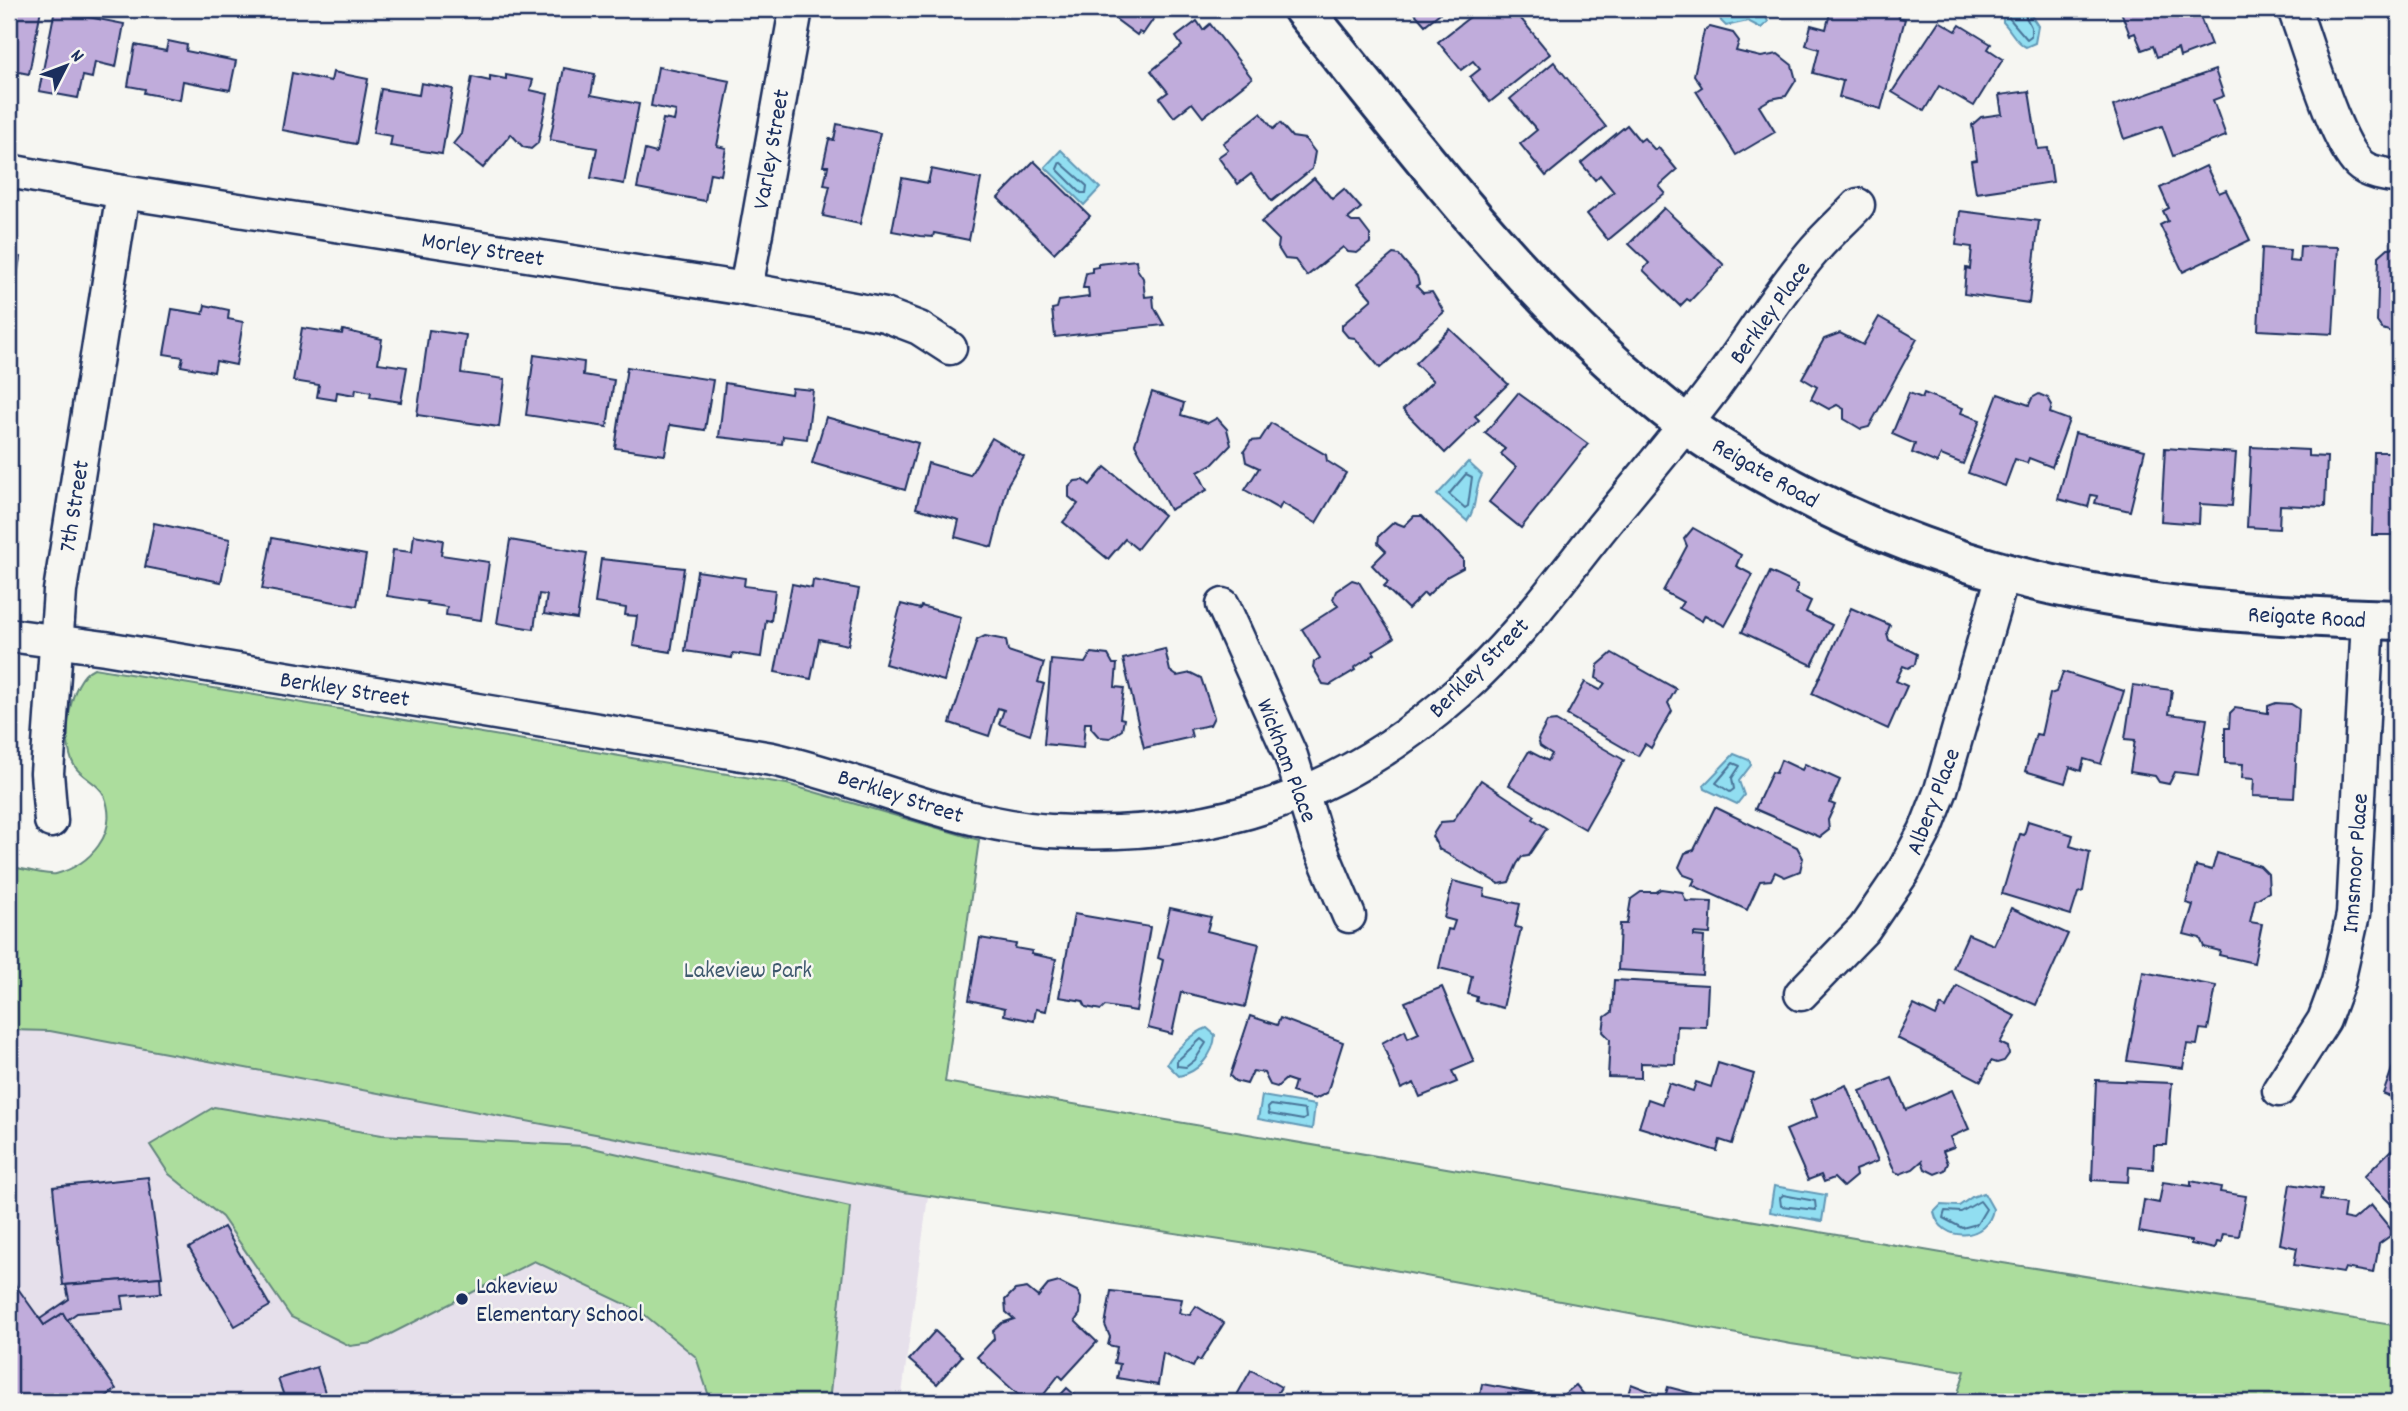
<svg xmlns="http://www.w3.org/2000/svg" width="2408" height="1411" viewBox="0 0 2408 1411" font-family="Dekko,sans-serif">
<style>
.built{fill:#e6e0eb}
.green{fill:#acdd9d;stroke:#64867e;stroke-width:2}
.water{fill:#91def1;stroke:#6298b6;stroke-width:2}
.lines{fill:none;stroke-linecap:round;stroke-linejoin:round}
.shore{stroke:#4a7599;stroke-width:2}
.building{fill:#c0acdb;stroke:#1b2f5e;stroke-width:2}
.street-casing{stroke:#1b2f5e;stroke-width:37}
.secondary-casing{stroke:#1b2f5e;stroke-width:44}
.street{stroke:#f6f6f2;stroke-width:32}
.secondary{stroke:#f6f6f2;stroke-width:38}
.poi-dot{fill:#1b2f5e;stroke:#f6f6f2;stroke-width:2.5}
.labels{text-anchor:middle;stroke-width:5;stroke-linejoin:round;paint-order:stroke}
.street-label{font-size:24px;fill:#1b2f5e;stroke:#f6f6f2}
.park-label{font-size:24px;fill:#3f5a6e;stroke:#f6f6f2}
.poi-label{font-size:24px;fill:#1b2f5e;stroke:#f6f6f2;text-anchor:start}
</style>
<rect width="100%" height="100%" fill="#f6f6f2"/>
<filter id="ink" filterUnits="userSpaceOnUse"><feTurbulence type="fractalNoise" baseFrequency=".0143" numOctaves="2"/><feDisplacementMap in="SourceGraphic" scale="14" xChannelSelector="R" yChannelSelector="G"/><feConvolveMatrix kernelMatrix="1 2 1 2 8 2 1 2 1" color-interpolation-filters="sRGB"/></filter>
<g filter="url(#ink)">
<!-- built -->
<path class="built" d="M9 1030 50 1031 928 1196 901 1402H9Z"/>
<!-- green -->
<g class="green">
<path d="M94 668 787 784 979 840 945 1082 1965 1257 2399 1326V1402H1955L1965 1371 1791 1344 1286 1250 897 1191 50 1031 9 1030V866C18 868 49 876 56 874 89 865 120 834 104 795 98 782 81 778 74 765 61 742 68 680 94 668Z"/>
<path d="M214 1107 382 1135 584 1146 850 1207 829 1402H711L696 1357 640 1311 534 1261 373 1343 350 1346 291 1317 222 1217 169 1174 150 1145Z"/>
</g>
<!-- water -->
<g class="water">
<path d="M1718 9H1763L1768 22 1761 28 1748 21 1726 26 1721 21Z"/>
<path d="M2003 9H2027L2038 26 2035 43 2026 47C2015 42 2011 30 2003 22Z"/>
<path d="M1061 150 1100 188 1084 205 1045 167Z"/>
<path d="M1468 462 1482 475C1473 491 1478 507 1467 521L1437 495Z"/>
<path d="M1734 754 1749 760 1751 765 1739 781 1744 795 1737 804 1705 789 1704 785Z"/>
<path d="M1207 1028 1215 1035C1214 1055 1198 1072 1179 1076L1167 1064C1173 1052 1194 1032 1207 1028Z"/>
<path d="M1262 1096 1315 1105 1312 1129 1258 1119Z"/>
<path d="M1774 1186 1826 1195 1822 1221 1770 1212Z"/>
<path d="M1984 1193 1993 1209C1988 1241 1941 1244 1934 1212L1941 1205 1959 1206 1972 1197Z"/>
</g>
<g class="lines">
<!-- shore -->
<g class="shore">
<path d="M2008 9 2009 18 2027 39 2031 36V27L2022 9"/>
<path d="M1060 162 1087 186 1086 193H1081L1057 169Z"/>
<path d="M1466 474 1472 477 1468 506 1465 508 1449 494Z"/>
<path d="M1733 763 1740 766 1732 778 1734 789 1730 792 1716 783Z"/>
<path d="M1201 1039 1206 1043 1195 1060 1186 1067 1177 1066V1061Z"/>
<path d="M1271 1105 1305 1110 1306 1118 1303 1120 1269 1114 1268 1108Z"/>
<path d="M1783 1195 1815 1201 1816 1210 1781 1206 1780 1198Z"/>
<path d="M1980 1201 1986 1209 1977 1224 1962 1228 1943 1218 1945 1211 1961 1212Z"/>
</g>
</g>
<!-- building -->
<g class="building">
<path d="M9 9H41L29 74 9 70Z"/>
<path d="M55 9H84L83 16 124 24 116 67 95 62 92 78 83 76 78 98 39 91Z"/>
<path d="M1102 9H1167L1162 15 1159 11 1143 34 1139 32 1137 35Z"/>
<path d="M1411 9H1445L1425 25Z"/>
<path d="M1480 9H1513L1550 54 1490 102 1470 77 1480 69 1473 61 1461 70 1438 42Z"/>
<path d="M1831 9H1860L1874 12 1875 9H1897L1899 18 1905 19 1881 109 1839 97 1843 81 1813 73 1819 49 1806 45 1811 25 1826 29Z"/>
<path d="M2120 9H2197L2211 45 2180 57 2178 49 2157 57 2153 46 2142 50 2135 33 2130 35Z"/>
<path d="M1197 21 1203 30 1210 24 1252 78 1203 117 1192 103 1174 117 1160 98 1168 92 1151 71 1182 46 1176 37Z"/>
<path d="M1939 21 1956 31 1960 25 1991 44 1988 49 2003 59 1974 106 1939 86 1924 111 1892 92Z"/>
<path d="M1710 27 1733 33 1739 41 1736 51 1761 57 1778 54 1792 65 1796 80 1786 96 1771 99 1759 106 1775 132 1736 155 1696 91 1702 87 1694 75 1704 31Z"/>
<path d="M168 41 187 45 186 51 236 61 230 90 183 81 180 100 144 93 145 89 128 86 135 45 166 51Z"/>
<path d="M1554 62 1606 127 1546 176 1520 144 1537 130 1510 99Z"/>
<path d="M658 67 730 81 717 146 726 148 721 175 710 173 705 201 637 188 645 150 656 153 663 119 674 121 676 111 651 106Z"/>
<path d="M564 68 595 74 591 95 639 104 624 184 591 178 597 148 550 140Z"/>
<path d="M2215 70 2224 96 2213 100 2226 136 2173 156 2162 126 2124 139 2113 106Z"/>
<path d="M333 72 368 79 356 144 282 130 292 73 331 81Z"/>
<path d="M506 75 533 80 530 90 548 94 538 143 531 149 523 147 511 134 483 168 453 144 461 134 472 77 490 81V76L506 79Z"/>
<path d="M421 83 453 89 442 154 390 146 392 136 373 133 381 89 419 95Z"/>
<path d="M2029 91 2038 149 2048 148 2053 182 1976 193 1971 161 1977 160 1972 125 1981 117 2002 114 1999 95Z"/>
<path d="M1261 113 1273 129 1280 123 1292 137 1305 139 1315 152 1312 169 1272 201 1251 174 1238 184 1218 157 1228 150 1223 143Z"/>
<path d="M837 124 880 133 860 224 823 216 830 186 824 185 828 166H823L829 139 834 140Z"/>
<path d="M1627 125 1640 141 1644 138 1655 150 1658 147 1677 170 1659 186 1665 193 1608 240 1587 214 1614 192 1600 175 1595 180 1581 163Z"/>
<path d="M1034 161 1090 216 1054 253 998 198Z"/>
<path d="M2206 166 2219 193 2226 190 2250 240 2183 272 2160 225 2168 221 2163 211 2169 208 2160 188Z"/>
<path d="M931 169 981 179 969 240 934 233 933 237 920 236 892 231 902 178 928 183Z"/>
<path d="M1314 178 1332 199 1344 189 1361 208 1348 219 1352 222H1360L1370 235V243L1357 253 1348 252 1343 247 1307 276 1295 260 1285 259 1278 248 1279 240 1261 222Z"/>
<path d="M1664 208 1724 265 1690 301 1687 299 1680 306 1643 270 1649 263 1629 244Z"/>
<path d="M1960 211 2039 221 2029 303 1964 294 1966 268 1970 269 1972 247 1956 245Z"/>
<path d="M2300 246 2338 247 2333 334 2258 330 2262 248 2290 250 2289 261 2299 262Z"/>
<path d="M2399 247V333H2395L2382 329 2377 322 2379 256 2388 248Z"/>
<path d="M1393 254 1399 255 1417 276 1419 284 1416 286 1423 293 1432 292 1444 312 1380 368 1355 338 1348 337 1342 330V325L1372 299 1358 283Z"/>
<path d="M9 255 20 257 9 329Z"/>
<path d="M1136 260 1137 269 1143 278 1145 297 1153 296 1154 307 1164 325 1055 337 1052 309 1057 308 1059 301 1089 297 1088 288H1083L1086 273 1092 272V268L1098 267V264Z"/>
<path d="M205 305 229 310 228 319 243 322 236 365 216 361 214 372 181 366 183 357 164 354 172 309 203 314Z"/>
<path d="M1879 317 1917 339 1869 427 1861 429 1844 419V409L1837 405 1829 409 1811 399 1817 387 1802 378 1824 339 1840 333 1863 345Z"/>
<path d="M302 328 342 334 343 330 382 339 378 363 407 367 401 402 370 397 371 392 356 389 355 395 337 392 336 400 317 397 319 385 293 381Z"/>
<path d="M1450 329 1508 384 1475 416 1479 420 1445 453 1403 410 1433 381 1415 363Z"/>
<path d="M429 330 466 335 461 373 505 379 499 427 417 415Z"/>
<path d="M534 355 584 362 583 375 614 380 607 427 526 415Z"/>
<path d="M627 367 713 380 705 430 670 425 665 455 615 448Z"/>
<path d="M725 383 791 394 792 388 813 390 807 439 783 436 782 444 719 437Z"/>
<path d="M1152 392 1184 403 1181 415 1208 423 1217 418 1227 429 1231 445 1213 464 1198 472 1207 490 1170 510 1135 444Z"/>
<path d="M1518 393 1588 444 1521 528 1489 502 1516 467 1501 454 1505 449 1485 433Z"/>
<path d="M1909 393 1922 398 1924 393 1963 408 1961 413 1980 420 1963 464 1941 455 1937 463 1912 453 1915 444 1892 434Z"/>
<path d="M1998 394 2029 405 2032 398 2039 394 2048 398 2052 405 2050 413 2069 420 2052 467 2029 458 2027 463 2015 459 2005 486 1968 473Z"/>
<path d="M826 417 918 443 905 490 812 463Z"/>
<path d="M1271 423 1326 455 1327 461 1346 473 1316 523 1282 503 1279 509 1245 490 1259 468 1246 462 1244 451 1251 441 1260 440Z"/>
<path d="M2075 433 2145 450 2130 511 2095 503 2097 496 2091 495 2088 507 2058 499Z"/>
<path d="M992 438 1024 457 1008 484 992 547 955 537 959 520 916 508 928 463 970 475Z"/>
<path d="M2251 447 2308 450V456L2327 457 2325 507 2280 505 2279 529 2247 527Z"/>
<path d="M2165 448 2236 453 2232 506 2200 504 2199 524 2161 521Z"/>
<path d="M2374 452H2399V535H2372Z"/>
<path d="M1105 467 1164 515 1137 549 1125 539 1108 559 1063 522 1078 504 1069 497V487L1075 481 1084 480 1090 485Z"/>
<path d="M1414 516H1422L1463 559V568L1446 577 1427 596 1424 593 1408 609 1384 586 1388 582 1372 565 1386 551 1378 543 1379 536 1394 522 1404 526Z"/>
<path d="M154 523 230 539 221 582 145 567Z"/>
<path d="M1693 528 1741 555 1736 566 1753 575 1725 626 1705 615 1702 621 1679 608 1683 602 1663 591 1687 546 1684 539Z"/>
<path d="M414 535 443 540 441 555 489 562 481 620 446 615 447 607 427 604 428 602 387 596 393 550 412 552Z"/>
<path d="M272 538 366 555 357 606 262 589Z"/>
<path d="M510 540 587 553 577 619 544 614 547 595 539 594 534 629 497 623Z"/>
<path d="M601 559 684 568 671 652 633 646 637 616 625 615 626 608 595 603Z"/>
<path d="M697 571 745 578 744 586 775 590 771 621 766 620 761 657 733 653 732 658 685 651Z"/>
<path d="M1770 572 1798 585 1795 593 1811 601 1806 612 1832 625 1812 665 1742 632Z"/>
<path d="M813 580 859 589 848 645 819 639 811 679 775 672 792 584 812 588Z"/>
<path d="M1352 580 1359 582 1394 638 1373 651 1375 654 1354 668 1355 670 1330 685 1323 684 1313 667 1314 662 1320 658 1302 629 1338 606 1333 599 1336 591Z"/>
<path d="M901 604 920 609 921 606 961 617 944 681 885 664Z"/>
<path d="M1851 608 1890 625 1887 633 1889 640 1917 654 1915 664 1908 668 1903 666 1896 681 1907 686 1888 729 1812 694Z"/>
<path d="M985 636 1006 640 1008 651 1044 663 1038 682 1044 684 1030 735 999 724 1004 710 998 708 989 736 950 723 977 640Z"/>
<path d="M1165 649 1170 671 1177 676 1191 673 1201 678 1214 717 1210 725 1190 729 1192 737 1144 748 1123 659Z"/>
<path d="M1091 653 1108 655 1113 664H1117L1115 687 1124 688 1120 718 1124 719 1122 730 1110 738 1099 737 1091 728V723H1085L1083 748 1044 744 1051 660 1085 663Z"/>
<path d="M1612 653 1676 689 1668 703 1672 711 1651 748 1645 744 1638 756 1567 715 1585 682 1600 690 1605 683 1596 678 1598 665Z"/>
<path d="M2063 672 2124 691 2101 764 2084 759 2081 771 2070 767 2065 783 2025 771 2036 734 2041 735 2050 694 2056 692Z"/>
<path d="M2133 685 2172 690 2169 714 2207 719 2198 775 2175 772 2169 784 2159 782 2155 776 2130 772 2135 740 2125 739Z"/>
<path d="M2276 703 2291 704 2299 709 2294 798 2253 796 2254 779 2242 778 2243 764 2225 763V728H2229L2230 713 2235 708 2268 713V706Z"/>
<path d="M1556 721 1624 760 1585 829 1509 785 1529 751 1548 761 1552 754 1540 746 1538 739 1547 722Z"/>
<path d="M1781 760 1802 770 1805 764 1840 780 1830 803 1835 805 1828 820 1829 830 1820 837 1755 809 1772 772 1776 773Z"/>
<path d="M1481 780 1535 816 1533 819 1547 828 1528 856 1522 857 1517 864 1509 882 1499 884 1439 849 1432 836 1441 822 1453 821Z"/>
<path d="M1715 807 1797 847 1803 858 1800 871 1785 877 1775 872 1771 880 1760 881 1747 910 1692 885 1695 879 1684 875 1679 867 1685 853 1694 850Z"/>
<path d="M2028 821 2073 835 2070 846 2090 852 2083 891 2078 893 2071 915 2002 894 2020 834 2024 835Z"/>
<path d="M2217 853 2260 866 2268 874 2269 892 2255 900 2250 922 2262 924 2254 963 2219 955 2220 951 2204 947 2200 938 2184 934 2193 905 2186 903 2196 866 2212 870Z"/>
<path d="M1453 881 1485 889 1484 896 1520 904 1515 927 1521 928 1503 1008 1476 1001 1477 997 1468 994 1472 976 1439 968 1448 929 1452 930 1455 921 1444 918Z"/>
<path d="M1661 889 1682 892 1686 901 1712 902 1710 934 1694 933V936L1704 937 1702 975 1618 970 1620 924H1627L1631 899 1641 892H1656Z"/>
<path d="M1170 908 1211 917 1207 931 1259 944 1245 1007 1181 992 1172 1034 1148 1028 1163 960 1158 958Z"/>
<path d="M2011 908 2068 934 2036 1005 1953 968 1968 934 1994 945Z"/>
<path d="M1074 914 1150 927 1136 1011 1105 1006 1101 1010 1086 1007 1083 1001 1059 997Z"/>
<path d="M980 938 1016 944 1015 948 1032 951 1031 954 1056 959 1046 1011 1036 1009 1034 1021 1004 1015 1005 1008 969 1000Z"/>
<path d="M2143 972 2216 986 2208 1030 2200 1029 2197 1045 2187 1044 2183 1068 2127 1061Z"/>
<path d="M1614 980 1708 985 1706 1027 1677 1026 1675 1064 1641 1063V1078L1608 1077 1610 1039 1603 1032 1605 1017 1612 1012Z"/>
<path d="M1957 986 2015 1016 2000 1043 2008 1047 2009 1054 2004 1061 1997 1063 1991 1061 1981 1081 1897 1038 1914 1005 1936 1016 1941 1005 1946 1008Z"/>
<path d="M1442 987 1474 1062 1452 1071 1457 1082 1420 1097 1414 1083 1401 1089 1382 1043 1405 1030 1408 1038 1419 1033 1405 1002Z"/>
<path d="M1250 1016 1277 1025 1280 1018 1343 1042 1327 1093 1315 1099 1292 1092 1295 1082 1286 1079 1277 1087 1270 1085 1264 1073 1253 1071 1247 1084 1235 1081 1230 1076Z"/>
<path d="M2396 1058 2399 1059V1100L2383 1094Z"/>
<path d="M1718 1063 1754 1074 1732 1144 1720 1140 1717 1151 1639 1127 1648 1099 1662 1104 1669 1083 1693 1091 1696 1082 1711 1087Z"/>
<path d="M1892 1078 1906 1110 1952 1090 1969 1129 1950 1137 1954 1147 1943 1151 1948 1163 1945 1170 1935 1174 1925 1169 1922 1161 1913 1169 1900 1174 1895 1172 1860 1091Z"/>
<path d="M2096 1080 2172 1083 2167 1145H2154L2153 1169 2129 1167 2128 1182 2092 1180Z"/>
<path d="M1846 1085 1878 1161 1855 1170 1856 1176 1843 1187 1834 1178 1824 1182 1821 1175 1808 1180 1786 1130 1817 1117 1811 1100Z"/>
<path d="M2391 1150 2397 1157 2399 1155V1212L2364 1177Z"/>
<path d="M148 1177 162 1277 63 1285 53 1187Z"/>
<path d="M2191 1181 2221 1187 2220 1192 2246 1196 2239 1236 2223 1234 2221 1243 2217 1242 2215 1249 2191 1244V1241L2139 1232 2144 1200 2159 1203 2163 1182 2191 1186Z"/>
<path d="M2290 1184 2322 1189 2320 1200 2345 1204 2343 1218 2353 1220 2371 1205 2394 1233 2379 1244 2374 1273 2345 1268 2343 1273 2294 1265 2297 1248 2280 1244Z"/>
<path d="M224 1227 270 1306 235 1326 189 1248Z"/>
<path d="M9 1276 44 1325 63 1313 116 1389 99 1402H9Z"/>
<path d="M160 1277 161 1293 122 1296 124 1309 77 1313 67 1320 63 1313 44 1325 40 1319 69 1299 66 1285Z"/>
<path d="M1059 1282 1077 1291 1081 1298 1080 1314 1075 1321 1097 1342 1063 1379 1059 1375 1038 1402H1026L977 1357 994 1339 993 1331 1002 1323 1014 1319 1006 1312 1005 1300 1015 1290 1027 1288 1038 1297 1048 1285Z"/>
<path d="M1111 1291 1182 1299 1179 1313 1190 1315 1196 1306 1224 1323 1200 1361 1197 1359 1193 1367 1163 1353 1158 1385 1117 1378 1120 1364 1114 1363 1117 1347 1108 1345 1110 1337 1105 1325Z"/>
<path d="M935 1331 962 1356 937 1384 909 1360Z"/>
<path d="M317 1367 328 1402H286L278 1379Z"/>
<path d="M1251 1370 1281 1387 1272 1402H1233Z"/>
<path d="M1482 1384 1559 1398 1576 1385 1590 1402H1479Z"/>
<path d="M1631 1384 1665 1397 1668 1387 1722 1401 1626 1402Z"/>
<path d="M1067 1388 1083 1402H1054Z"/>
</g>
<g class="lines">
<defs>
<g id="street">
<path d="M2294 9C2308 45 2334 139 2359 164 2367 172 2388 176 2399 176"/>
<path d="M9 171 123 192 746 289 885 315 919 328 950 348"/>
<path d="M746 289 796 9"/>
<path d="M1223 605 1291 756 1317 840 1349 916"/>
<path d="M9 635 105 648 772 759C866 780 953 824 1050 831 1210 841 1339 799 1459 692 1512 645 1555 586 1598 532 1637 484 1677 437 1714 388 1748 342 1778 292 1815 249 1828 234 1844 220 1858 205"/>
<path d="M51 821 47 773 60 591 123 192"/>
<path d="M1801 994 1864 929 1903 872 1925 831 1941 790 2003 575"/>
<path d="M2279 1090 2324 1020 2338 982 2353 915 2368 619"/>
</g>
<path id="secondary" d="M1303 9C1421 153 1534 308 1683 422 1716 448 1755 468 1791 488 1990 595 2177 614 2399 620"/>
</defs>
<!-- street casing -->
<use href="#street" class="street-casing"/>
<!-- secondary casing -->
<use href="#secondary" class="secondary-casing"/>
<!-- street -->
<use href="#street" class="street"/>
<!-- secondary -->
<use href="#secondary" class="secondary"/>
</g>
</g>
<!-- markers -->
<circle class="poi-dot" cx="462" cy="1299" r="7"/>
<g class="labels">
<!-- street labels -->
<g class="street-label">
<text transform="translate(770 149) rotate(-80)" y="8">Varley Street</text>
<text transform="translate(483 248) rotate(9)" y="8">Morley Street</text>
<text transform="translate(1769 312) rotate(-54)" y="8">Berkley Place</text>
<text transform="translate(1766 472) rotate(30)" y="8">Reigate Road</text>
<text transform="translate(73 506) rotate(-81)" y="8">7th Street</text>
<text transform="translate(2307 616) rotate(3)" y="8">Reigate Road</text>
<text transform="translate(1478 667) rotate(-45)" y="8">Berkley Street</text>
<text transform="translate(345 688) rotate(9)" y="8">Berkley Street</text>
<text transform="translate(1288 760) rotate(69)" y="8">Wickham Place</text>
<text transform="translate(901 795) rotate(18)" y="8">Berkley Street</text>
<text transform="translate(1932 801) rotate(-69)" y="8">Albery Place</text>
<text transform="translate(2354 863) rotate(-86)" y="8">Innsmoor Place</text>
</g>
<!-- park labels -->
<g class="park-label">
<text x="748" y="977">Lakeview Park</text>
</g>
<!-- poi labels -->
<g class="poi-label">
<text x="476" y="1293">Lakeview<tspan x="476" dy="28">Elementary School</tspan></text>
</g>
</g>
<!-- margin -->
<rect width="2408" height="1411" fill="none" stroke="#f6f6f2" stroke-width="35"/>
<rect x="18" y="18" width="2373" height="1376" fill="none" stroke="#1b2f5e" stroke-width="2.5" filter="url(#ink)"/>
<!-- north arrow -->
<g transform="translate(66 66) rotate(48)" stroke="#f6f6f2" stroke-width="5" paint-order="stroke">
<path d="M0-5L12 26L0 18L-12 26Z" fill="#1b2f5e"/>
<text y="-10" font-size="19" font-weight="bold" text-anchor="middle" fill="#1b2f5e">N</text>
</g>
</svg>
